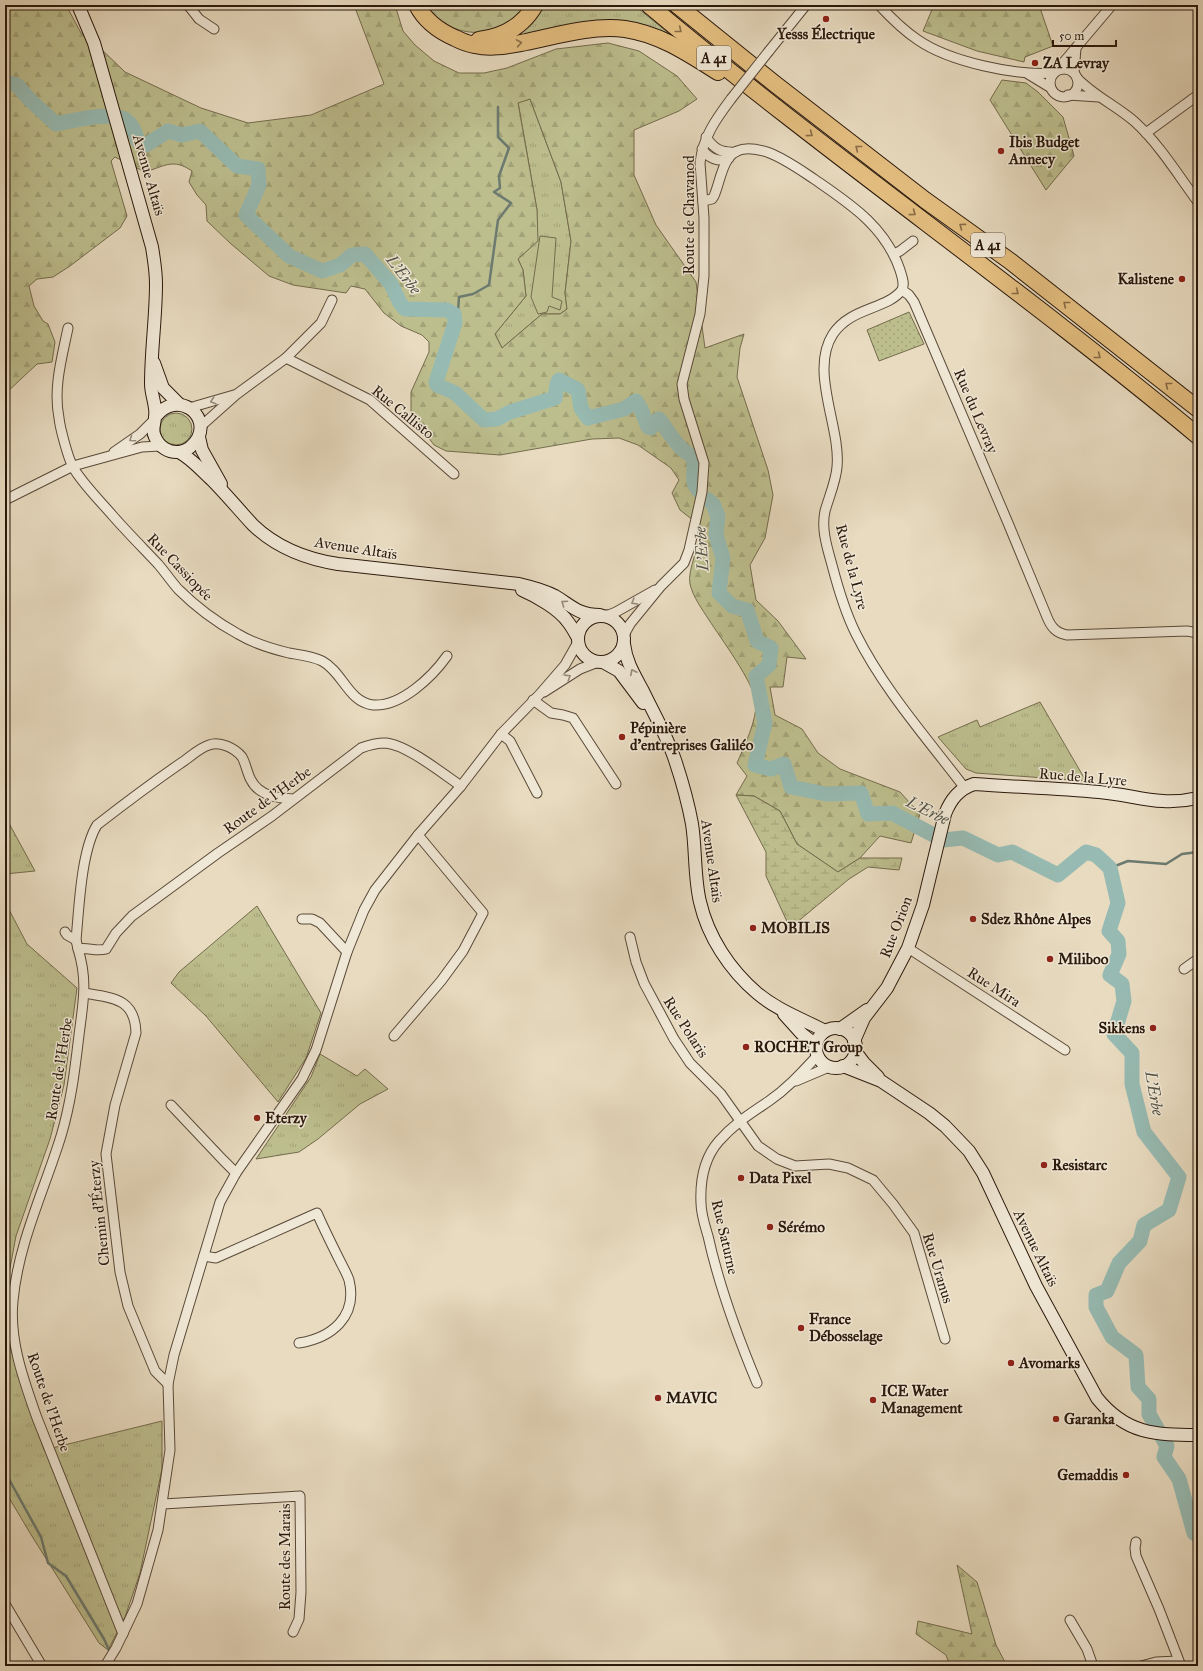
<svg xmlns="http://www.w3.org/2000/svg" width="1203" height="1671" viewBox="0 0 1203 1671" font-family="'IM FELL Great Primer',serif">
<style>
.grass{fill:url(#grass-tufts);stroke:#746c4d}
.forest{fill:url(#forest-firs);stroke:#746c4d;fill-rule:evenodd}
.wetland{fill:url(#wetland-marsh);stroke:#746c4d}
.park{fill:#bdbe8e;stroke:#746c4d}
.garden{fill:url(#garden-dots);stroke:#746c4d}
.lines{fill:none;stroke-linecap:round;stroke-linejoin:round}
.stream{stroke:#6c7a70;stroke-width:2.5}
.river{stroke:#97bbb3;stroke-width:15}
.street-casing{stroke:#5a4a39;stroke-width:11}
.secondary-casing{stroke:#2b190c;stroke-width:14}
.highway-casing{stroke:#2b190c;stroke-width:18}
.street{stroke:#f0e8d6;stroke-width:9}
.secondary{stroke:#f0e8d6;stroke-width:12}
.highway{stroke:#e4be80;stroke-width:16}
.street-bridge-casing{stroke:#5a4a39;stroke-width:11;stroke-linecap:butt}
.street-bridge{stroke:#f0e8d6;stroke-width:9}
.oneway{stroke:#886c46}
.oneway2{stroke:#978b7b}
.poi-dot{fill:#8f2418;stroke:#f0e8d6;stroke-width:1.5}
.labels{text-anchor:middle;stroke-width:3;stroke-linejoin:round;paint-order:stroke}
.shield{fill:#f0e8d6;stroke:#665749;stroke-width:1}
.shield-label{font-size:14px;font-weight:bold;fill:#2b190c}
.poi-label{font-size:15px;font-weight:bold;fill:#2b190c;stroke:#f0e8d6;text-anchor:start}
.street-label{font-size:15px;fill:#2b190c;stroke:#f0e8d6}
.water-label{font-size:16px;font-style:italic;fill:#515246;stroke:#f0e8d6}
</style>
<defs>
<pattern id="grass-tufts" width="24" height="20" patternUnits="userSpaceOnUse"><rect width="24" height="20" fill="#bdbe8e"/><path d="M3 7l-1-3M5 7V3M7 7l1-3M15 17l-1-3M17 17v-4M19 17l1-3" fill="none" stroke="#a3a379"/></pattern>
<pattern id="forest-firs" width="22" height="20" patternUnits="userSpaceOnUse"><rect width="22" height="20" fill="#bdbe8e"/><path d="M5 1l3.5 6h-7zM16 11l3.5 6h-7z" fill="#a3a379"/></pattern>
<pattern id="wetland-marsh" width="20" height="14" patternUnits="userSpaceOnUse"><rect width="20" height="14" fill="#bdbe8e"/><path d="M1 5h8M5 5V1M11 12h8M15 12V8" fill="none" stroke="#a3a379"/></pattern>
<pattern id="garden-dots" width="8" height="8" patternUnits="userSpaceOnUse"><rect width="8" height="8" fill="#bdbe8e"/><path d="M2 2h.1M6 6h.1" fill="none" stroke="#a3a379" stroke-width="1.8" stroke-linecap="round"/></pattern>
</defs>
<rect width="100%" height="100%" fill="#e8dbc0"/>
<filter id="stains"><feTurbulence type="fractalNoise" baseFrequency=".005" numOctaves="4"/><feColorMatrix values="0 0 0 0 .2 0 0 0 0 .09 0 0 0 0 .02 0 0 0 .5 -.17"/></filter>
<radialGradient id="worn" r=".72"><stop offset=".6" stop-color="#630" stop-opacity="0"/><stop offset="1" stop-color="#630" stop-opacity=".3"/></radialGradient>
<!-- grass -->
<g class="grass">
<path d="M540 5H634L672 36 674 35 699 54 651 32 499 42Z"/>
<path d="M530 99 561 182 571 241 565 293 567 309 560 314H542L502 348 495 334 526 296 523 270 518 259 537 241V210L518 102Z"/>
<circle cx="176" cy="429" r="16"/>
<path d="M1040 702 1086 781 976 773 966 769 938 737 977 720 980 727Z"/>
<path d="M5 816 35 871 5 874Z"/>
<path d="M5 902 27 944 77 988 64 1085 50 1139 16 1236 5 1295Z"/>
<path d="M257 906 321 1013 306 1058 278 1102 206 1016 171 983 179 972Z"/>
<path d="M320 1054 357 1076 365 1069 388 1089 360 1104 318 1139 299 1152 256 1159 311 1077Z"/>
<path d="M5 1325 11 1350 44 1450 162 1421V1469L140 1573 125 1617 108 1650 99 1643 30 1533 5 1491Z"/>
</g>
<!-- forest -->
<g class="forest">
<path d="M5 5H66L81 33 98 46 125 72 201 108 248 123 311 115 384 84 354 5H395L403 31 415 45 434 61 459 73H484L507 68 556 49 608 43 639 51 677 76 697 99 679 111 634 130V175L656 225 696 282 705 348 744 334 740 348 737 377 768 470 773 495 765 538 750 565 756 600 778 621 806 659 787 657 783 687H770L775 715 802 729 818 753 840 769 900 792 920 814 911 843 880 836 860 858 838 872 797 844 780 811 754 796 736 795 747 776 737 763C744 747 757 720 756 702 754 683 720 637 709 620 702 609 693 597 690 584 687 571 700 543 703 528L680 510 672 493 679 480 671 468 638 445 619 438 592 439 500 455 446 451 434 445 411 414V392L429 352V342L422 335 401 326 384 313 365 289 351 286 346 293 293 285 269 276 230 243 207 221 206 205 197 195 189 182 192 171C173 158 165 166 145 172L115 157 111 161 127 216 120 228 70 266 53 277 37 279 29 286 34 306 43 321 48 324 55 342 52 362 37 364 5 394ZM530 99 561 182 571 241 565 293 567 309 560 314H542L502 348 495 334 526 296 523 270 518 259 538 241 537 210 518 103Z"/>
<path d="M431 5H525C523 8 522 13 519 16 502 33 473 37 451 27 444 23 437 18 430 13Z"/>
<path d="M934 5H1039L1053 46 1025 57 1024 62 977 51 923 31Z"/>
<path d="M1002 80 1026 83 1038 92 1063 117 1074 156 1046 190 990 100Z"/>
<path d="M957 1565 977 1582 996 1645 1007 1666H950L946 1655 916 1634 918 1621 972 1634Z"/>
</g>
<!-- wetland -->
<path class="wetland" d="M736 795 754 796 780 811 797 844 838 872 860 858H902L899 870 868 867 849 879 790 928 766 876V852Z"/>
<!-- park -->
<path class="park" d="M540 236 556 238 552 297 562 301 560 310 549 306 547 312 538 314 531 297Z"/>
<!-- garden -->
<path class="garden" d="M909 312 924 344 879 361 867 330Z"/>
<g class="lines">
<!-- stream -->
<g class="stream">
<path d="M454 314 458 311 459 297 473 294 489 285 498 220 511 203 494 192 500 188 499 176 509 148 498 137V107"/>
<path d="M1110 868 1128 861 1166 864 1182 854 1198 852"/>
<path d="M5 1472 41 1537 48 1563 66 1576 104 1639 109 1650"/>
<path d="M115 1664 116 1666"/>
</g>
<!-- river -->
<g class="river">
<path d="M5 82 17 85 29 99 56 124C72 121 113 110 126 120 133 125 135 133 138 141L146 145 168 131 182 135 200 131 237 166 258 169 259 185 246 215 289 256 322 271 340 265 352 255 365 254 391 284 400 303 405 309 447 310 454 314 455 323 436 382 437 385 455 393 484 420 497 419 510 412 555 398 557 384 559 380 578 390 581 408 588 418 624 409 636 401 641 409 648 427 651 428 656 421 659 419C667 429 674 442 683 450 687 453 693 456 694 461 695 472 690 482 699 491"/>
<path d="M707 499 713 504 718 516 716 535 723 558 719 593 732 606 747 610 757 641 771 648 769 665 756 676 765 723 755 765 771 769 784 764 791 787 826 794 861 793 868 814 892 813 943 840 963 838 998 855 1012 852 1058 875 1086 852 1096 855 1110 868 1118 903 1109 931 1118 941 1119 954 1110 975 1122 984 1124 1001 1114 1034 1132 1053V1084L1144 1132 1179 1177 1169 1210 1144 1225 1140 1241 1119 1263 1107 1291 1096 1295V1307L1112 1337 1136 1355 1138 1387 1149 1399V1414L1167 1446 1164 1457 1179 1479 1194 1533 1198 1536"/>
</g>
<defs>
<g id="street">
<path d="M188 5 199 19 214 29"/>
<path d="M879 5C891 18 903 30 918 40 950 62 1016 76 1054 73"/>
<path d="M769 51 806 5"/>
<circle cx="1064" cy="83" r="14"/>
<path d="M1057 70 1112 5"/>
<path d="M1074 73 1076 48"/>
<path d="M1028 74 1051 88"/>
<path d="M1077 78C1094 96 1117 106 1135 122 1160 145 1178 175 1198 202"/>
<path d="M1068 95 1099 97"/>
<path d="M1146 133 1198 95"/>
<path d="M706 137C714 149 721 153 736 152"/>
<path d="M702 149C708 158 719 163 729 158"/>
<path d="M703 201 712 199 714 196C720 183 722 158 737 151 746 147 757 149 767 152 784 158 799 169 814 179 850 204 885 226 900 270 902 277 905 283 902 290L909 295 914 302 1008 523 1047 617C1051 627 1056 633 1067 635L1187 631 1198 633"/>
<path d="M894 254 900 251 913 241"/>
<path d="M902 290C886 310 851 307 833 334 809 371 841 427 837 467 836 481 829 497 825 511 821 529 827 547 832 565 838 588 845 612 856 634 884 690 926 737 964 787"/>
<path d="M68 328C62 357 53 388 59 418 60 428 68 458 73 467 81 482 101 502 113 516 127 532 143 548 158 564 165 572 171 581 178 589 195 606 216 622 238 634 253 643 272 649 289 653 300 655 312 656 322 661 343 672 348 702 373 705 401 707 432 677 447 656"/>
<path d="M286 358 370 400 454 474"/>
<path d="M189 408 234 395"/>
<path d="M200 427 237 394 286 358 321 323 332 300"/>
<path d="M114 452 140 434 154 420"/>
<path d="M5 500 73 466 142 447 160 446"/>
<path d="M606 616 616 612 655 590"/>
<path d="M624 635 630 624 661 586 684 563 689 550 702 492 704 463 684 399 682 384 700 314 704 276V218L700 163C703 137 716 119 731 99"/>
<path d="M544 692 580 669 598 662"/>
<path d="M533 700 551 713 563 715 573 718 616 784"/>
<path d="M501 734 510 741 537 793"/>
<path d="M302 919H312L320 923 347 952"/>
<path d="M65 932 67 935 76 940"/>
<path d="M630 937 636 962 644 983 674 1039 690 1063 721 1094 758 1146 777 1159 795 1166 829 1164 848 1168 873 1180 893 1204 914 1233 945 1339"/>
<path d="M908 948 1065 1050"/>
<path d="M78 949 76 940C79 909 81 851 97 825 124 804 152 783 181 763 189 758 199 748 209 745 220 741 235 748 242 757 246 764 247 773 251 780 259 796 278 798 293 799"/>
<path d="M1184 969 1198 959"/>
<path d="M84 993C113 998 135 998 136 1033L115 1105 106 1154 120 1272 128 1306 155 1371 168 1384"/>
<path d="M394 1036 441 981 463 951 483 913 418 835"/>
<path d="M796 1081 829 1067"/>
<path d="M171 1105 223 1160 236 1173"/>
<path d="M204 1256 216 1258 317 1213C324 1229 332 1245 340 1261 343 1267 347 1274 349 1280 358 1317 331 1338 299 1343"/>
<path d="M757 1383C737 1335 719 1286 708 1236 705 1226 701 1214 701 1203 700 1181 704 1158 719 1141 735 1123 750 1114 769 1101 788 1088 802 1072 818 1055"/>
<path d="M163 1504 300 1496 301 1592 299 1619 293 1632"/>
<path d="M1136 1542 1135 1548 1136 1556 1159 1609 1181 1666"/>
<path d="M5 1604 42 1666"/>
<path d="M1070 1620 1087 1649 1093 1666"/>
<path d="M123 1634 37 1418C24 1381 9 1341 13 1301 18 1244 44 1191 61 1136 71 1103 75 1069 79 1035 83 1003 88 981 78 949 88 947 96 952 106 949L116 933 132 916 218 853 272 816 361 748C369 745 377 743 385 743 406 744 443 774 461 786"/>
<path d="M105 1666 116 1648 137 1604 158 1530 170 1450 168 1384 174 1355 220 1202 236 1173 302 1079 316 1050 347 952 364 910 375 890 418 835 461 786 501 734 539 695 565 665 578 642"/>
<path d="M1141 1666 1156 1662 1178 1661"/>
</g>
<g id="secondary">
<path d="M78 5 94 43 152 247C154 259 156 272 156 284 156 317 151 350 151 384 151 395 157 407 155 417 155 424 151 430 155 437 159 447 169 453 179 452 187 451 194 445 198 438 210 414 177 390 156 416"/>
<path d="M154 363 163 388 179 404"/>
<path d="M199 437 202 450 221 484"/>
<path d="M179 452C192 459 201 470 212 480 226 494 239 510 253 525 277 548 306 559 338 564L519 584C532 587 544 590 555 596 572 606 578 615 600 615"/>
<path d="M522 590C536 596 559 609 568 622 572 627 575 633 578 638"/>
<circle cx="601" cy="639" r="23"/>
<path d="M624 644C626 662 635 676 643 691 654 714 667 736 675 760 682 781 688 802 692 824 696 849 694 877 700 902 708 937 730 970 757 993 777 1010 802 1019 825 1031"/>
<path d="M603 662 619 671 643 703"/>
<path d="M784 1014 802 1034 816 1045"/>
<circle cx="836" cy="1048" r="20"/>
<path d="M840 1029 867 1010"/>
<path d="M854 1041 864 1018 887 988 908 948 923 905 945 814C951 799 959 789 974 784 1015 787 1057 788 1099 792 1136 795 1159 807 1198 798"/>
<path d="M855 1051 864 1063 878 1077"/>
<path d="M843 1066 881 1081 929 1113 945 1126 969 1151 983 1173 1036 1286 1097 1398C1126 1434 1155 1435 1198 1435"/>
</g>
<g id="highway">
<path d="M417 5C425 21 439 31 455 38 461 41 468 44 475 45 492 49 509 45 526 42 559 35 592 25 625 29 660 34 689 54 718 72"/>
<path d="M649 5C827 154 1019 287 1198 436"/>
<path d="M677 5 775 84 925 200 1010 261 1198 409"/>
<path d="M479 40C503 37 523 26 535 5"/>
</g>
</defs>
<!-- street casing -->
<use href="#street" class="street-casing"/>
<!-- secondary casing -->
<use href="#secondary" class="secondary-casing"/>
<!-- highway casing -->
<use href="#highway" class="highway-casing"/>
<!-- street -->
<use href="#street" class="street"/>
<!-- secondary -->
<use href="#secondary" class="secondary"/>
<!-- highway -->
<use href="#highway" class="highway"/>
<defs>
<path id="street-bridge" d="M731 99 769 51"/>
</defs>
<!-- street-bridge casing -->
<use href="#street-bridge" class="street-bridge-casing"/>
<!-- street-bridge -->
<use href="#street-bridge" class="street-bridge"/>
</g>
<!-- one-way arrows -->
<defs><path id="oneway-chevron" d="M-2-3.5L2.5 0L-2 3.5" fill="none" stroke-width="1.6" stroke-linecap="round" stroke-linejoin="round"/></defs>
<g class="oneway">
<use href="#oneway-chevron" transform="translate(679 30) rotate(39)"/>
<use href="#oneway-chevron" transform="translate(519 43) rotate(-10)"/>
<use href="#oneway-chevron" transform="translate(810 134) rotate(37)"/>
<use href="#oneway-chevron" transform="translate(858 148) rotate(-142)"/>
<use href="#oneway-chevron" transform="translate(913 213) rotate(37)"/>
<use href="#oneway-chevron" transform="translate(962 226) rotate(-144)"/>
<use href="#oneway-chevron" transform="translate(1016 292) rotate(38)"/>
<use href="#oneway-chevron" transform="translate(1066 304) rotate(-142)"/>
<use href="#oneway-chevron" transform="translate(1098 356) rotate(38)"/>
<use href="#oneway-chevron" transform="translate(1168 385) rotate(-142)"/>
</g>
<g class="oneway2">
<use href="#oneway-chevron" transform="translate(213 401) rotate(164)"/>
<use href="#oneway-chevron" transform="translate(132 439) rotate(145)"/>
<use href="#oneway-chevron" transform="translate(634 602) rotate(150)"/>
<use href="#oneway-chevron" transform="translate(564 603) rotate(-146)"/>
<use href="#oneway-chevron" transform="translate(633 672) rotate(-117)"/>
<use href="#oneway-chevron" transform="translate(568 677) rotate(-32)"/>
</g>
<!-- markers -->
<g class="poi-dot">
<circle cx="826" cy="19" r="4"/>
<circle cx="1035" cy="63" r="4"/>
<circle cx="1001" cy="151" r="4"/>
<circle cx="1182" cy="279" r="4"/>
<circle cx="622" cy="737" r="4"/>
<circle cx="973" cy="919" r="4"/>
<circle cx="753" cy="928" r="4"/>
<circle cx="1050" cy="959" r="4"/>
<circle cx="1153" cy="1028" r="4"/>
<circle cx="746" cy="1047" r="4"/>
<circle cx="257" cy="1118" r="4"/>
<circle cx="1044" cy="1165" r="4"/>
<circle cx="741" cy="1178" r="4"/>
<circle cx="770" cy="1227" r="4"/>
<circle cx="801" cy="1328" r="4"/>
<circle cx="1011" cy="1363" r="4"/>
<circle cx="658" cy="1398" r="4"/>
<circle cx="873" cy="1400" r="4"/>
<circle cx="1056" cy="1419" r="4"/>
<circle cx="1126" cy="1475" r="4"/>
</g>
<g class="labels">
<!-- shield labels -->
<g class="shield">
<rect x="697" y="46" width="34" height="24" rx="3"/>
<rect x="971" y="233" width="34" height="24" rx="3"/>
</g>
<g class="shield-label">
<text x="714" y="63">A 41</text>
<text x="988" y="250">A 41</text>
</g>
<!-- poi labels -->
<g class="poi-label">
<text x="826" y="39" text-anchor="middle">Yesss Électrique</text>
<text x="1043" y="68">ZA Levray</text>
<text x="1009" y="147">Ibis Budget<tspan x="1009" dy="17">Annecy</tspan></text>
<text x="1174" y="284" text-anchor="end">Kalistene</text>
<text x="630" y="733">Pépinière<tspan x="630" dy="17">d'entreprises Galiléo</tspan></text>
<text x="981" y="924">Sdez Rhône Alpes</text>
<text x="761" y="933">MOBILIS</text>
<text x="1058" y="964">Miliboo</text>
<text x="1145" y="1033" text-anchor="end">Sikkens</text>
<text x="754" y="1052">ROCHET Group</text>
<text x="265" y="1123">Eterzy</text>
<text x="1052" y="1170">Resistarc</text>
<text x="749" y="1183">Data Pixel</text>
<text x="778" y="1232">Sérémo</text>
<text x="809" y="1324">France<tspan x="809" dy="17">Débosselage</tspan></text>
<text x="1019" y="1368">Avomarks</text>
<text x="881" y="1396">ICE Water<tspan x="881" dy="17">Management</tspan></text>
<text x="666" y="1403">MAVIC</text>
<text x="1064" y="1424">Garanka</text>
<text x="1118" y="1480" text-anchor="end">Gemaddis</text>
</g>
<!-- street labels -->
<g class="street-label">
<text transform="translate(149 175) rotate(74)" y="5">Avenue Altaïs</text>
<text transform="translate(689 215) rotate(-90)" y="5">Route de Chavanod</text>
<text transform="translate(976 411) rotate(67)" y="5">Rue du Levray</text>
<text transform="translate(403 412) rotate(39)" y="5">Rue Callisto</text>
<text transform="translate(356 548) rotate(9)" y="5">Avenue Altaïs</text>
<text transform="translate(180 567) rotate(46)" y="5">Rue Cassiopée</text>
<text transform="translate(852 567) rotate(75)" y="5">Rue de la Lyre</text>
<text transform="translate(1083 777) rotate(5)" y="5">Rue de la Lyre</text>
<text transform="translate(267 800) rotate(-36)" y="5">Route de l'Herbe</text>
<text transform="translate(712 861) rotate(82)" y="5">Avenue Altaïs</text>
<text transform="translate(896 927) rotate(-69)" y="5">Rue Orion</text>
<text transform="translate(994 987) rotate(33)" y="5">Rue Mira</text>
<text transform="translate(686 1027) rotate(57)" y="5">Rue Polaris</text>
<text transform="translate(59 1069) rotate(-81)" y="5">Route de l'Herbe</text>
<text transform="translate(99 1213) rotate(-96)" y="5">Chemin d'Éterzy</text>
<text transform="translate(725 1237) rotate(77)" y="5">Rue Saturne</text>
<text transform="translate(1036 1248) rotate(64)" y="5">Avenue Altaïs</text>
<text transform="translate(938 1268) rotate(73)" y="5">Rue Uranus</text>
<text transform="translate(49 1402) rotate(71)" y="5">Route de l'Herbe</text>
<text transform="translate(285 1557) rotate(-90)" y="5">Route des Marais</text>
</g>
<!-- water labels -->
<g class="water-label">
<text transform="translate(404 274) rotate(52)" y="6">L'Erbe</text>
<text transform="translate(701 549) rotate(-94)" y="6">L'Erbe</text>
<text transform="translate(928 810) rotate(26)" y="6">L'Erbe</text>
<text transform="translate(1155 1093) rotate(80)" y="6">L'Erbe</text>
</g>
</g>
<!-- margin -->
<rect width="1203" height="1671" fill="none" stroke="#e8dbc0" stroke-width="20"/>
<rect x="6" y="6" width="1191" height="1659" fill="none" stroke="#2b190c" stroke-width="2"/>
<rect x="10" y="10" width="1183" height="1651" fill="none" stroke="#2b190c"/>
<!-- scale -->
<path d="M1053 40v6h63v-6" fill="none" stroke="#2b190c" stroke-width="2"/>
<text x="1059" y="40" font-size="12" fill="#2b190c" stroke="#f0e8d6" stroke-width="3" paint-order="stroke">50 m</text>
<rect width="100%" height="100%" filter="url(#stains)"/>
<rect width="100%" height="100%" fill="url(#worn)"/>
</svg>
